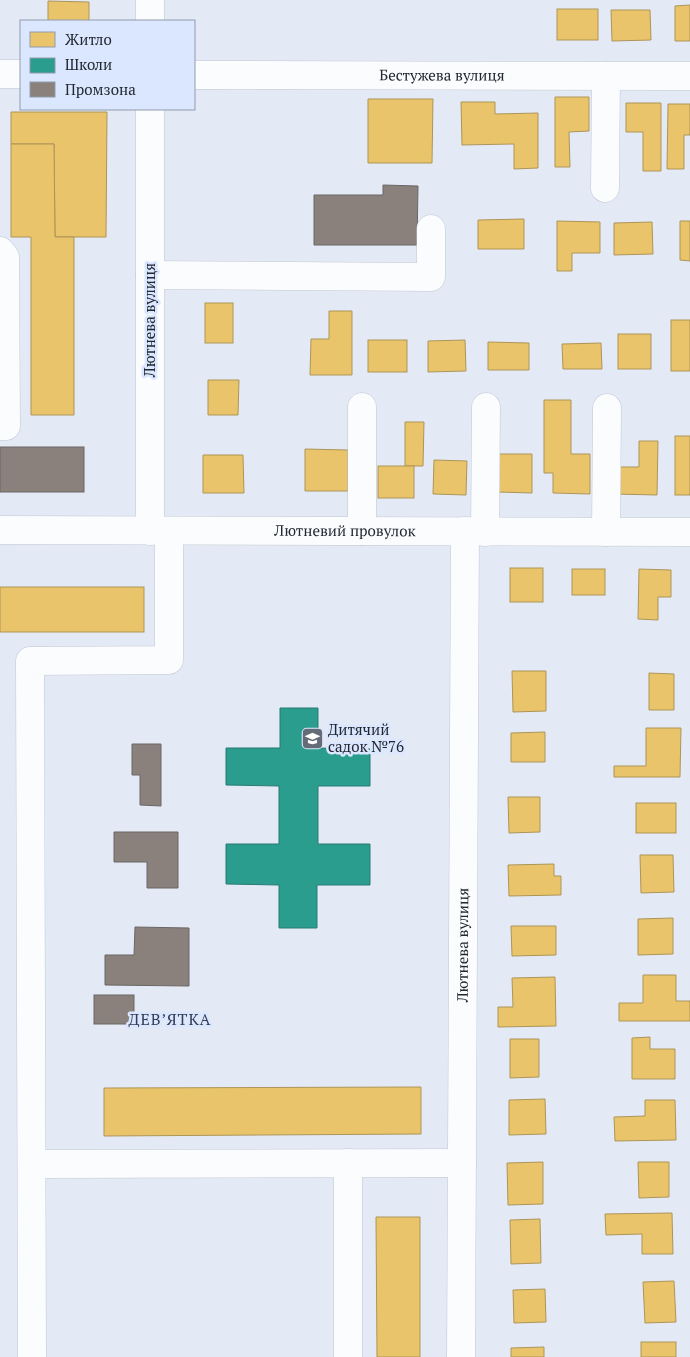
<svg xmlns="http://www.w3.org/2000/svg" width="690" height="1357" viewBox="0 0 690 1357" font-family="'PT Serif',serif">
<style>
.homes{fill:#e9c46a;stroke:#ad9559}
.schools{fill:#2a9d8f;stroke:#287a73}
.industry{fill:#8a817c;stroke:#6b6666}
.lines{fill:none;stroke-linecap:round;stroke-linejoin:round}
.minor-casing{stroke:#c2c7d2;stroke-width:29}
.minor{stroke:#fbfcfe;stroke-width:28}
.labels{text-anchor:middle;stroke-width:5;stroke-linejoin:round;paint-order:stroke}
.street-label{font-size:15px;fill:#222832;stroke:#dbe7fe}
.poi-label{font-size:15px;fill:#222832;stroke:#dbe7fe;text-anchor:start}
.neighbourhood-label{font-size:16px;letter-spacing:1px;fill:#323d54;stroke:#dbe7fe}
</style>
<rect width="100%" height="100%" fill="#e3eaf6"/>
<!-- homes -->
<g class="homes">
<path d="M48 1 89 2V21H48Z"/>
<path d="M690 5V41H675V6Z"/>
<rect x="557" y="9" width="41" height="31"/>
<path d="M611 10H650L651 40 612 41Z"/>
<path d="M555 97H589V131L569 132 570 167H555Z"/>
<path d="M368 99H433L432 163H368Z"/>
<path d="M461 102H495V114L538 113V168L514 169V144L462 145Z"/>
<path d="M626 103H661V171H643V132H626Z"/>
<path d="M668 104H690V135H684V169H667Z"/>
<path d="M11 112H107L106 237H55L54 144H11Z"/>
<path d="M11 144H54L55 237H74V415H31V237H11Z"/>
<path d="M524 219V249H478V220Z"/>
<path d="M557 221 600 222V253H572V271H557Z"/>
<path d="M680 221H690V261L680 260Z"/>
<path d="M652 222 653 254 614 255V223Z"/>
<rect x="205" y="303" width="28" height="40"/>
<path d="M329 311H352V375H310L311 339H329Z"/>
<rect x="671" y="320" width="19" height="51"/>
<rect x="618" y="334" width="33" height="35"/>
<rect x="368" y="340" width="39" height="32"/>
<path d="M465 340 466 371 428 372V341Z"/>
<path d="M488 342 529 343V370H488Z"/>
<path d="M601 343 602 369H563L562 344Z"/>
<path d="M208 380H239L238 415H208Z"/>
<path d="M544 400H571V454H590V494L553 493V473H544Z"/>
<path d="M405 422H424L423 466H405Z"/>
<rect x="675" y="436" width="15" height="59"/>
<path d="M639 441H658L657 495 614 494V467H639Z"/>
<path d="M305 449 348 450V491H305Z"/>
<path d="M497 454H532V493L497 492Z"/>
<path d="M203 455H243L244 493H203Z"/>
<path d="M434 460 467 461 466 495 433 494Z"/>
<rect x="378" y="466" width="36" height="32"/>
<rect x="510" y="568" width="33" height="34"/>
<rect x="572" y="569" width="33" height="26"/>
<path d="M639 569 671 570V597H658V620L638 619Z"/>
<rect x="0" y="587" width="144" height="45"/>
<path d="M512 671H546V711L513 712Z"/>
<path d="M649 673 674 674V710H649Z"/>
<path d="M646 728H681L680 777H614V766H646Z"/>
<path d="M545 732V762H511V733Z"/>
<path d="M508 797H540V832L509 833Z"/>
<rect x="636" y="803" width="40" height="30"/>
<path d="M640 855H673L674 892 641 893Z"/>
<path d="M554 864V876H561V895L509 896 508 865Z"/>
<path d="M673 918V954L638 955V919Z"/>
<path d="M511 926H556V955L512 956Z"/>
<path d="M643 975H676V1001H690V1021H619V1003H643Z"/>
<path d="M555 977 556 1026 498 1027V1007H513L512 978Z"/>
<path d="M650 1037V1049H675V1079H632V1038Z"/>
<path d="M510 1039H539V1077L510 1078Z"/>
<path d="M421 1087V1134L104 1136V1088Z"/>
<path d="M545 1099 546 1134 509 1135V1100Z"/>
<path d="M645 1100H675L676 1140 615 1141 614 1117 645 1116Z"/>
<path d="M543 1162V1204L508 1205 507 1163Z"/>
<path d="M638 1162H669V1197L639 1198Z"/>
<path d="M672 1213 673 1254H642V1234L606 1235 605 1214Z"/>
<path d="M376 1217H420V1357H377Z"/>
<path d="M540 1219 541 1263 511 1264 510 1220Z"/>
<path d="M674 1281 676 1322 645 1323 643 1282Z"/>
<path d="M545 1289 546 1322 514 1323 513 1290Z"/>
<rect x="641" y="1342" width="35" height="15"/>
<path d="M544 1347V1357H511V1348Z"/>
</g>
<!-- schools -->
<path class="schools" d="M280 708H318V748L370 749V786H318V844H370V885H317V928H279V885L226 884V844H279V786L226 785V748H280Z"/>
<!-- industry -->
<g class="industry">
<path d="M383 185 418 186 417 245H314V195H383Z"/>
<rect x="0" y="447" width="84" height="45"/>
<path d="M132 744H161V806L140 805V775H132Z"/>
<path d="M114 832H178V888H147V862H114Z"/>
<path d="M135 927 189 928V986L105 985V955H134Z"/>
<rect x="94" y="995" width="40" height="29"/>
</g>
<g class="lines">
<defs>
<g id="minor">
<path d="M150 0V21"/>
<path d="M0 74H21"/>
<path id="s1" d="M194 75 690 76"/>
<path d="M605 188 606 76"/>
<path d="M0 251 5 257 6 426H0"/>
<path d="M150 275 431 277V229"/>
<path id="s2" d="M0 530 690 532"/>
<path d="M150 531V109"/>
<path d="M362 531V407"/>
<path d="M485 532 486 407"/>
<path d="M606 532 607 408"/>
<path d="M348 1163V1357"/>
<path d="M32 1164 462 1163"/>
<path d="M32 1357 30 661 169 660V531"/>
<path id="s3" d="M461 1357 465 531"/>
</g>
</defs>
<!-- minor casing -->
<use href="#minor" class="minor-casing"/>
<!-- minor -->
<use href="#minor" class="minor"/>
</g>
<!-- icons -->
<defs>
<symbol id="school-square" viewBox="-11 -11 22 22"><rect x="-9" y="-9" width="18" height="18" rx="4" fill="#666c77" stroke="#dbe7fe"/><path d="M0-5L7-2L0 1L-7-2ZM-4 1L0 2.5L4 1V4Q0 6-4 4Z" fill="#fff"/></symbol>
</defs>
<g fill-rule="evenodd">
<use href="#school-square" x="300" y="726" width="25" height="25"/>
</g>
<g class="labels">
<!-- street labels -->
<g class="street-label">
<text dy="5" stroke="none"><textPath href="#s1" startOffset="248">Бестужева вулиця</textPath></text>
<text transform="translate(150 320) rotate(-90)" y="5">Лютнева вулиця</text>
<text dy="5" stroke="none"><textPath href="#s2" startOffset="345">Лютневий провулок</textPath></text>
<text dy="5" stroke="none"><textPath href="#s3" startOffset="412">Лютнева вулиця</textPath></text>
</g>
<!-- poi labels -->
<g class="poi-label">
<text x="328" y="735">Дитячий<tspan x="328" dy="17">садок №76</tspan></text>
</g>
<!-- neighbourhood labels -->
<g class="neighbourhood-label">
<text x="170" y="1025">ДЕВ’ЯТКА</text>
</g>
</g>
<!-- legend -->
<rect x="20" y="20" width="175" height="90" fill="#dbe7fe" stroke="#919bac"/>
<rect x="30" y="32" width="25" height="15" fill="#e9c46a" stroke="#919bac"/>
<text x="65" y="45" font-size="15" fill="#222832">Житло</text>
<rect x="30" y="58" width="25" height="15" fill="#2a9d8f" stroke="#919bac"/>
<text x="65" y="70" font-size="15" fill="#222832">Школи</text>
<rect x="30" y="82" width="25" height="15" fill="#8a817c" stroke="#919bac"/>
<text x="65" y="95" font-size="15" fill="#222832">Промзона</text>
</svg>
